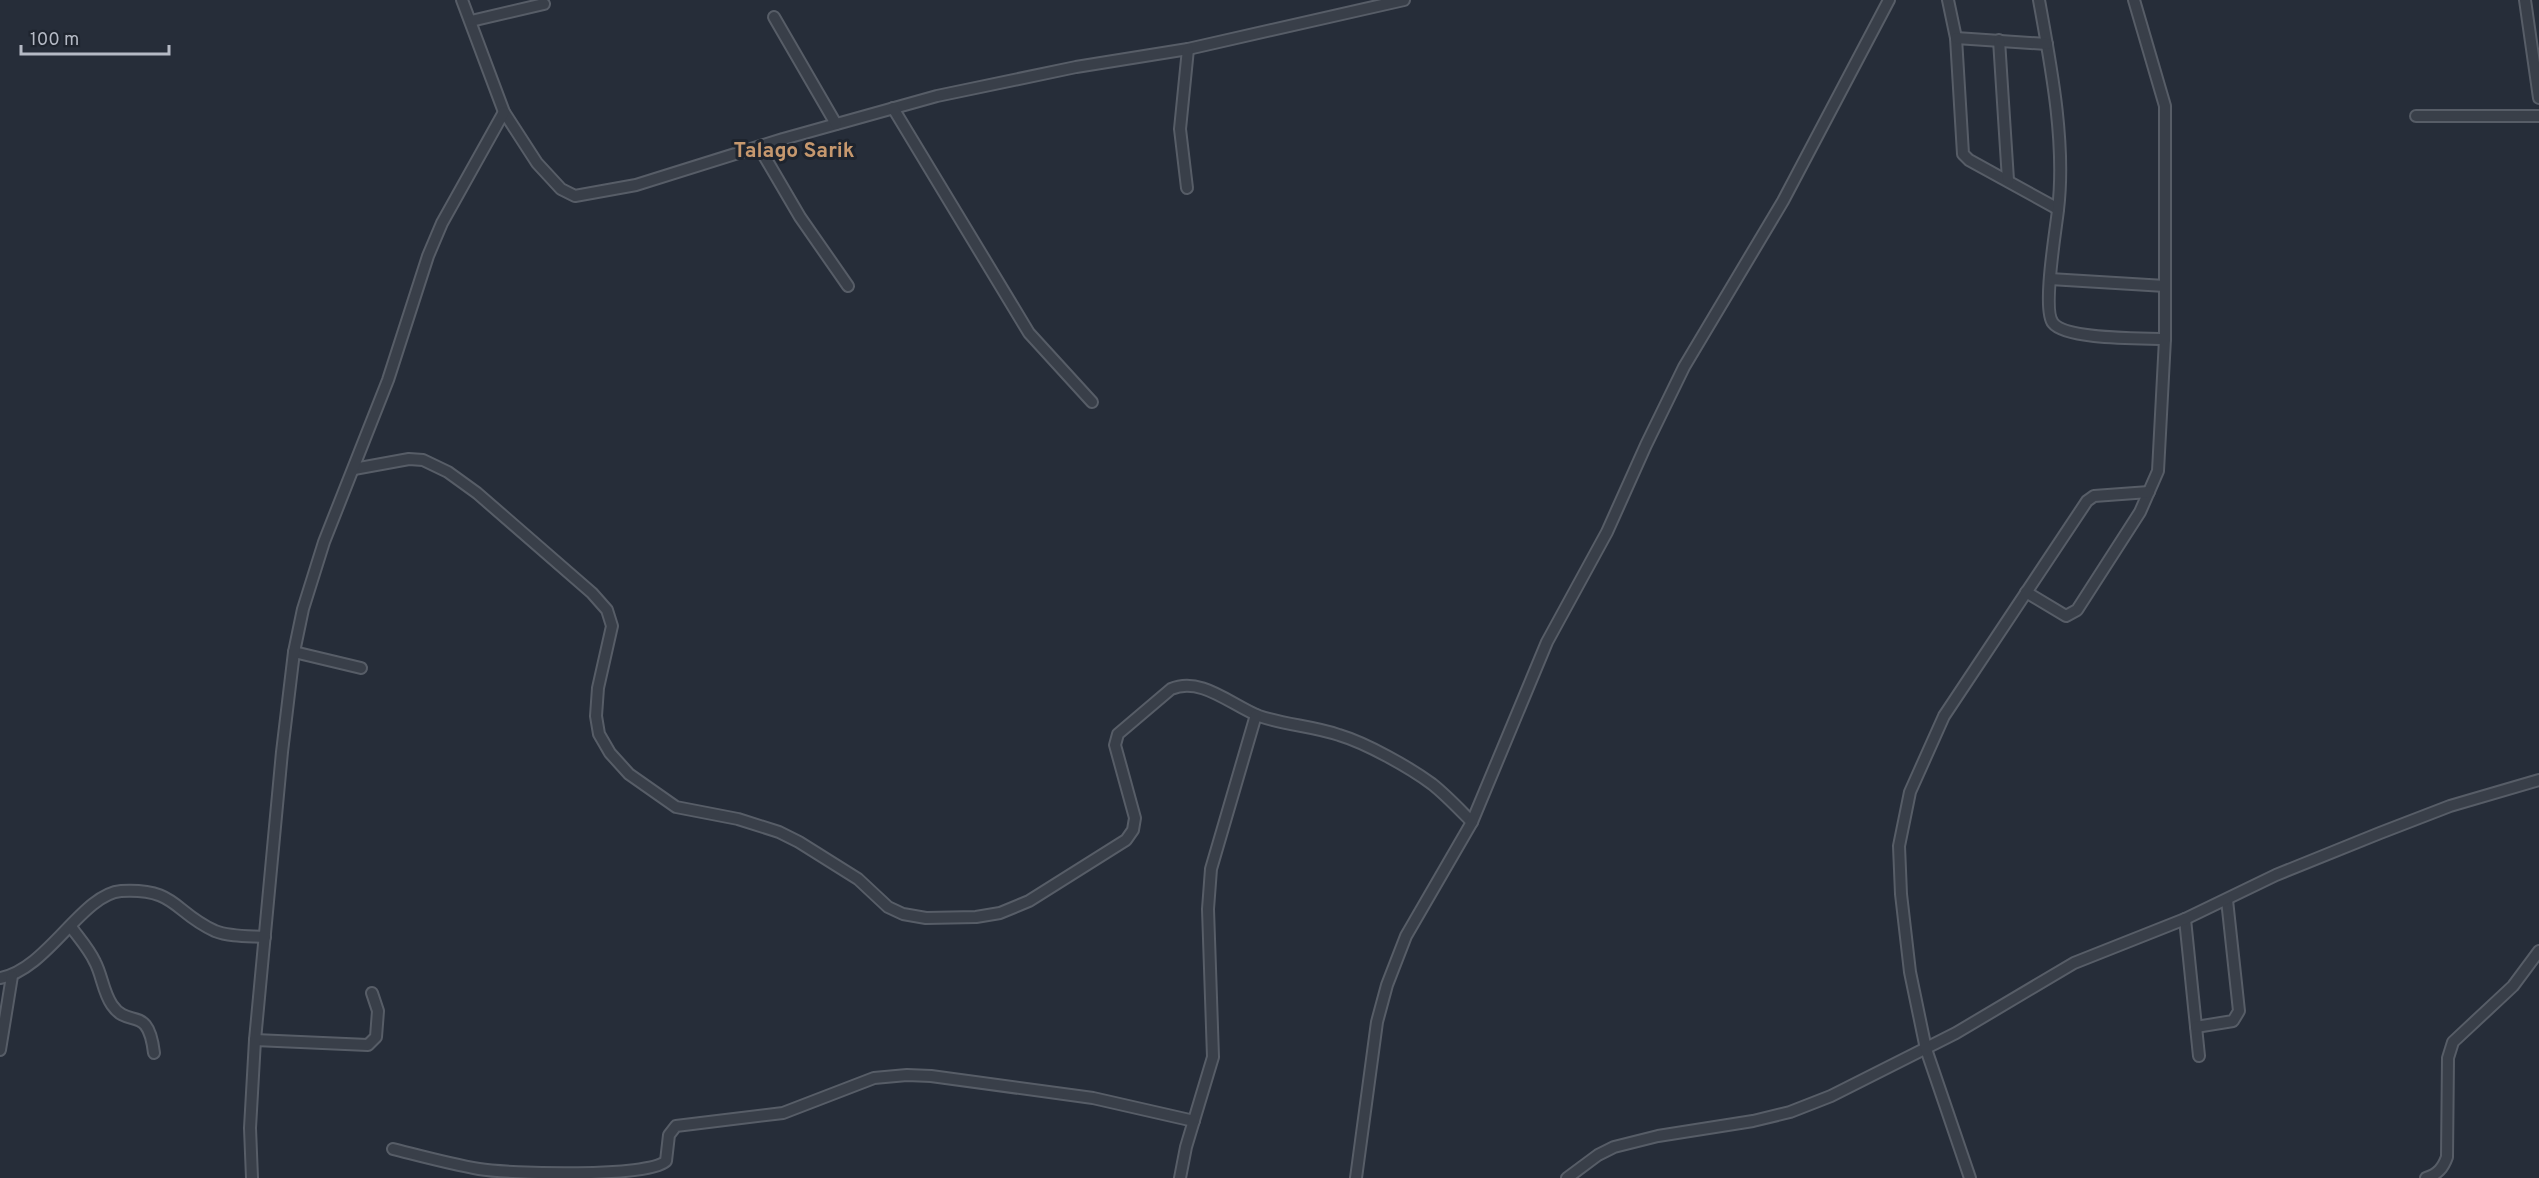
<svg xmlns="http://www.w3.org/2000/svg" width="2539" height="1178" viewBox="0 0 2539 1178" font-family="Overpass,sans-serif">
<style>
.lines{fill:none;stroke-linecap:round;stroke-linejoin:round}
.minor-casing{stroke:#575d67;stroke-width:14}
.minor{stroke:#393f49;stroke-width:10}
.labels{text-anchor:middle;stroke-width:6;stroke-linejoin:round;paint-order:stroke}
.quarter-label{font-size:21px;font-weight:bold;fill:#c6986e;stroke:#1e242e}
</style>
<rect width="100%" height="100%" fill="#262d39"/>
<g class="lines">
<defs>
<g id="minor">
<path d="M462 0 504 112 537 163 561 189 575 196 636 185 783 139 937 96 1076 67 1188 49 1404 0"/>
<path d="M1948 0 1956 38 1963 154 1969 160 2058 209"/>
<path d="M2039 0C2051 66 2066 143 2058 210 2056 229 2042 310 2053 323 2066 340 2143 338 2165 339"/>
<path d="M2525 0 2539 98"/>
<path d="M774 17 836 124"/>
<path d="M471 21 544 4"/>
<path d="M1956 38 2047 44"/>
<path d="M1999 40 2008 180"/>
<path d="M893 108 1029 333 1092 402"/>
<path d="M2416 116H2539"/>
<path d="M759 147 800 217 848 286"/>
<path d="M1187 188 1180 129 1188 49"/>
<path d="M2050 279 2165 286"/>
<path d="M354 469 409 459 423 460 448 472 477 493 592 593 607 610 612 626 598 688 596 716 599 734 610 753 629 774 676 807 738 819 779 832 799 842 858 879 888 907 903 914 926 918 976 917 1000 913 1029 901 1126 840 1133 830 1135 818 1115 745 1118 734 1171 689C1201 676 1231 705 1259 716 1285 725 1313 726 1339 735 1366 743 1409 767 1432 784 1446 795 1459 809 1472 822"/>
<path d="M2026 592 2066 616 2077 610 2140 512 2158 471 2165 339V106L2134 0"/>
<path d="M294 652 361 668"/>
<path d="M2185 919 2199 1056"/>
<path d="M71 927C79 938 89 949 95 962 102 975 103 992 112 1005 129 1030 148 1003 154 1053"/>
<path d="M0 978C47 970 82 894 121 891 177 888 173 912 215 931 230 937 249 936 265 937"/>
<path d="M2196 1027 2233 1021 2239 1011 2227 900"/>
<path d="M255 1040 368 1045 376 1037 378 1011 372 993"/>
<path d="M0 1050 12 976"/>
<path d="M393 1149C421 1156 450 1164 479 1169 509 1174 649 1178 666 1161L669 1135 676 1126 783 1113 874 1078 907 1075 931 1076 1093 1098 1194 1121"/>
<path d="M252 1178 250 1128 255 1040 282 752 294 652 303 609 324 542 388 380 428 256 442 223 504 112"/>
<path d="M1180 1178 1186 1147 1213 1057 1208 909 1211 869 1256 715"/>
<path d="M1356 1178 1377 1022 1387 985 1406 936 1472 822 1547 642 1607 532 1646 445 1684 367 1783 201 1889 0"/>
<path d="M1567 1178 1598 1155 1614 1147 1658 1136 1753 1121 1790 1112 1831 1096 1956 1033 2074 963 2185 919 2276 875 2380 833 2450 806 2539 780"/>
<path d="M1970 1178 1926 1049 1910 972 1901 894 1899 846 1910 792 1944 716 2087 501 2094 496 2149 492"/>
<path d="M2426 1178C2438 1174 2443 1168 2447 1157L2448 1058 2453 1042 2513 986 2539 951"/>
</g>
</defs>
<!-- minor casing -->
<use href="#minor" class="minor-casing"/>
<!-- minor -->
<use href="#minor" class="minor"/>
</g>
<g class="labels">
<!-- quarter labels -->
<g class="quarter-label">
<text x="794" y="157">Talago Sarik</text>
</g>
</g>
<!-- scale -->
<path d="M21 45v9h148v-9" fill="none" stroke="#b5bac5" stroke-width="3"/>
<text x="30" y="45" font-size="18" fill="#b5bac5" stroke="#1e242e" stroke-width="4.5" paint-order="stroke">100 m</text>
</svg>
